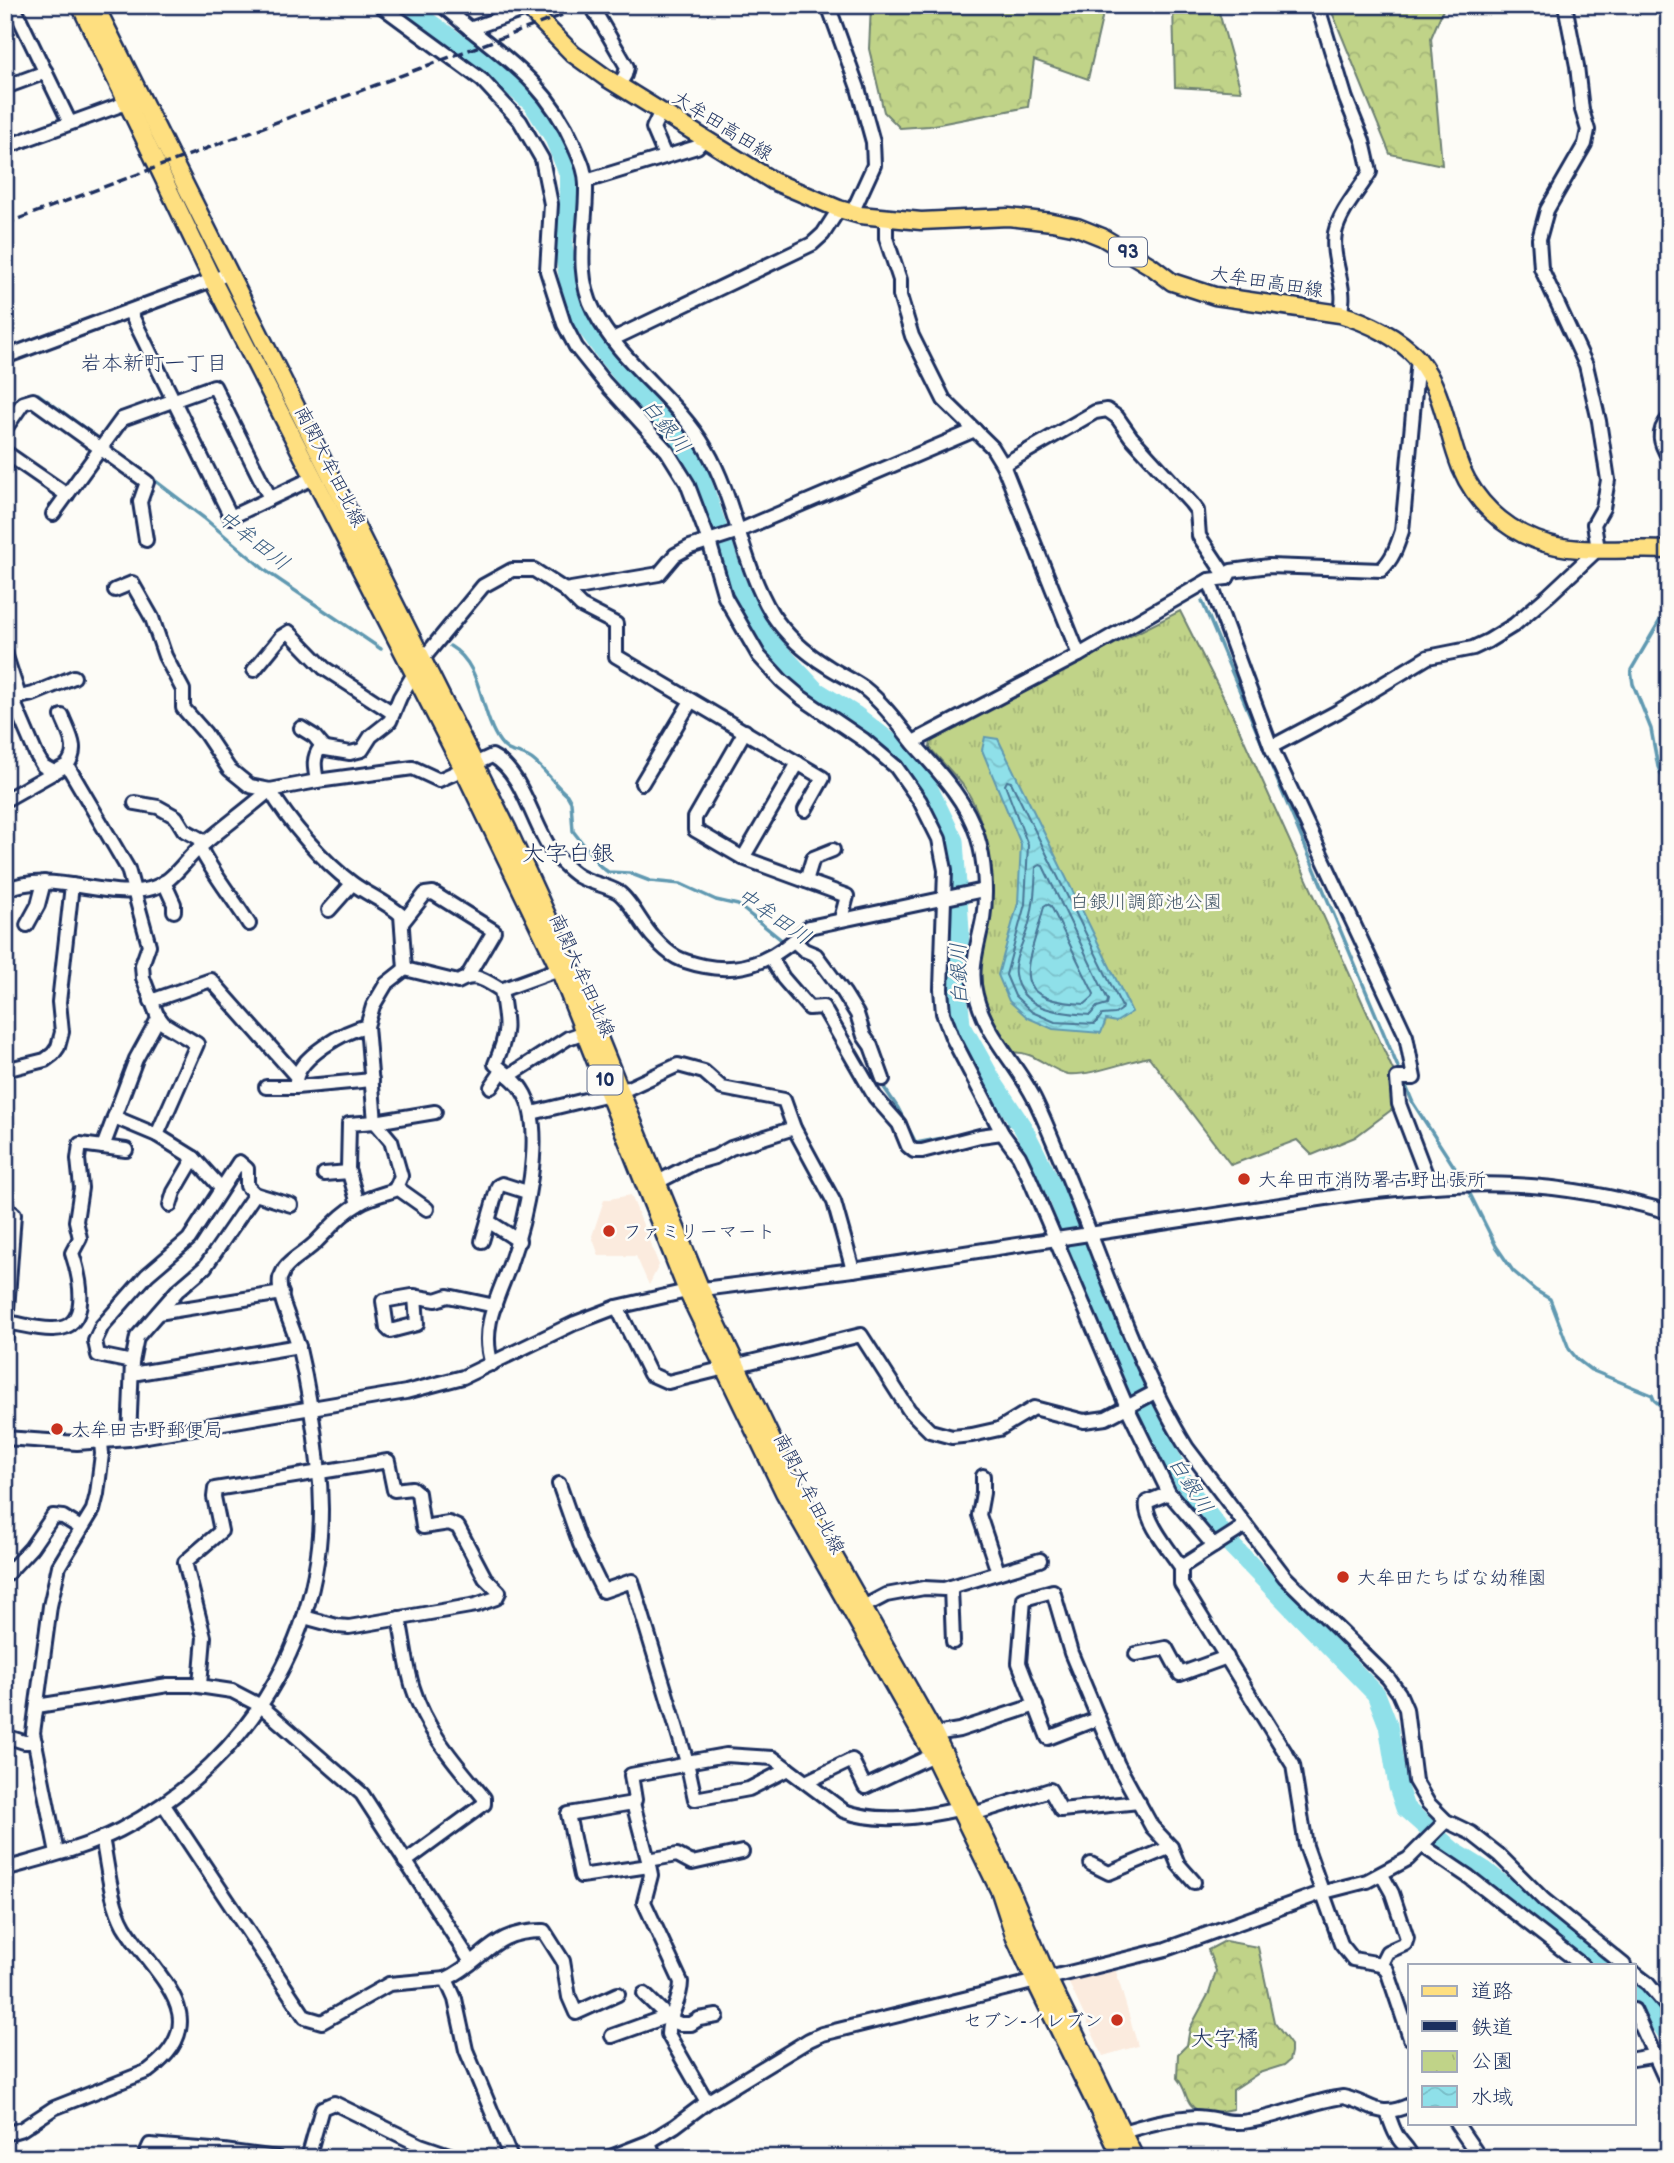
<svg xmlns="http://www.w3.org/2000/svg" width="1674" height="2163" viewBox="0 0 1674 2163" font-family="'Balsamiq Sans','Klee One',sans-serif">
<style>
.built{fill:#fbebde}
.forest{fill:url(#forest-crowns);stroke:#6e8173;stroke-width:2}
.park{fill:url(#park-tufts);stroke:#6e8173;stroke-width:2}
.water{fill:url(#water-waves);stroke:#6199b1;stroke-width:2}
.lines{fill:none;stroke-linecap:round;stroke-linejoin:round}
.shore{stroke:#497696;stroke-width:2}
.stream{stroke:#6199b1;stroke-width:3.5}
.river{stroke:#8fe0e9;stroke-width:19}
.minor-casing{stroke:#1b2f5e;stroke-width:18}
.major-casing{stroke:#1b2f5e;stroke-width:21}
.minor{stroke:#fdfcf7;stroke-width:12}
.major{stroke:#fedf80;stroke-width:16}
.rail{stroke:#1b2f5e;stroke-width:3.5;stroke-dasharray:10 5;stroke-linecap:butt}
.poi-dot{fill:#c8321e;stroke:#fdfcf7;stroke-width:2.5}
.labels{text-anchor:middle;stroke-width:5;stroke-linejoin:round;paint-order:stroke}
.shield{fill:#fdfcf7;stroke:#5f6c8c;stroke-width:2}
.shield-label{font-size:18px;font-weight:bold;fill:#1b2f5e}
.street-label{font-size:19px;fill:#1b2f5e;stroke:#fdfcf7}
.park-label{font-size:19px;fill:#445868;stroke:#fdfcf7}
.poi-label{font-size:19px;fill:#1b2f5e;stroke:#fdfcf7;text-anchor:start}
.neighbourhood-label{font-size:21px;fill:#1b2f5e;stroke:#fdfcf7}
.water-label{font-size:21px;font-style:italic;fill:#385b81;stroke:#fdfcf7}
.quarter-label{font-size:23px;fill:#1b2f5e;stroke:#fdfcf7}
</style>
<defs>
<pattern id="forest-crowns" width="20" height="18" patternUnits="userSpaceOnUse" patternTransform="scale(1.75)"><rect width="20" height="18" fill="#c0d388"/><path d="M2 6a3 3 0 1 1 6 0M12 15a3 3 0 1 1 6 0" fill="none" stroke="#a4b578"/></pattern>
<pattern id="park-tufts" width="24" height="20" patternUnits="userSpaceOnUse" patternTransform="scale(1.75)"><rect width="24" height="20" fill="#c0d388"/><path d="M3 7l-1-3M5 7V3M7 7l1-3M15 17l-1-3M17 17v-4M19 17l1-3" fill="none" stroke="#a4b578"/></pattern>
<pattern id="water-waves" width="16" height="10" patternUnits="userSpaceOnUse" patternTransform="scale(1.75)"><rect width="16" height="10" fill="#8fe0e9"/><path d="M0 5q4-4 8 0t8 0" fill="none" stroke="#7bc0ca"/></pattern>
</defs>
<rect width="100%" height="100%" fill="#fdfcf7"/>
<filter id="ink" filterUnits="userSpaceOnUse"><feTurbulence type="fractalNoise" baseFrequency=".0143" numOctaves="2"/><feDisplacementMap in="SourceGraphic" scale="14" xChannelSelector="R" yChannelSelector="G"/><feConvolveMatrix kernelMatrix="1 2 1 2 8 2 1 2 1" color-interpolation-filters="sRGB"/></filter>
<g filter="url(#ink)">
<!-- built -->
<g class="built">
<path d="M631 1195 659 1265 649 1285 636 1256H599L592 1236 604 1200Z"/>
<path d="M1115 1968 1138 2046 1103 2056 1068 1981Z"/>
</g>
<!-- forest -->
<g class="forest">
<path d="M871 5H1105L1088 79 1034 60 1028 107 929 126 900 128 884 112 869 49Z"/>
<path d="M1173 5H1217L1241 91 1175 87Z"/>
<path d="M1329 5H1445L1431 38 1442 165 1390 154Z"/>
<path d="M1225 1941 1258 1947 1274 2022 1291 2045V2052L1289 2061 1284 2065 1259 2073 1233 2090V2109C1215 2112 1196 2119 1187 2098 1184 2090 1183 2085 1177 2078L1178 2054 1187 2045 1190 2028 1209 1993 1216 1971 1208 1950Z"/>
</g>
<!-- park -->
<path class="park" d="M1180 611 1235 720 1406 1099 1355 1137 1312 1155 1297 1140 1231 1165 1149 1057C1129 1061 1086 1077 1068 1074 1048 1070 1033 1049 1011 1053 993 1025 974 994 979 959 981 936 991 914 992 891 993 858 982 810 962 784 952 772 940 760 930 748L931 740 960 722Z"/>
<!-- water -->
<path class="water" d="M985 737 998 739 1132 1012 1116 1022 1106 1020 1101 1033 1053 1029 1028 1018 1009 1001 998 975 1018 903 1021 844 982 750Z"/>
<g class="lines">
<!-- shore -->
<g class="shore">
<path d="M1007 781 1011 782 1122 1007 1121 1010 1115 1014 1102 1015 1095 1024 1055 1022 1032 1012 1015 996 1006 975 1025 904 1028 845 1005 785Z"/>
<path d="M1040 865 1043 866 1108 1000 1107 1004 1097 1007 1090 1015C1062 1013 1020 1011 1015 974 1013 960 1024 941 1028 927 1034 907 1035 888 1036 867Z"/>
<path d="M1047 904 1051 906 1094 994 1093 997 1085 1004C999 1001 1032 961 1044 906Z"/>
</g>
<!-- stream -->
<g class="stream">
<path d="M38 394 98 438"/>
<path d="M112 448 204 518 266 571 381 649"/>
<path d="M1202 601 1413 1103 1464 1182"/>
<path d="M1669 605 1631 670 1633 684 1651 729 1658 767 1669 790"/>
<path d="M450 646C484 666 479 713 500 742 508 754 517 751 528 757 541 763 554 785 567 795L571 802 573 831 600 866 608 872 629 873 650 881 681 884 716 900 738 905 784 942"/>
<path d="M881 1083 898 1108 916 1143 974 1132"/>
<path d="M1002 1126 1019 1122"/>
<path d="M1467 1188 1496 1246 1513 1271 1535 1290 1550 1299 1569 1349 1578 1360 1591 1370 1652 1395 1654 1400 1669 1413"/>
</g>
<!-- river -->
<g class="river">
<path d="M404 5 481 59 532 103 553 136 569 175V203L563 245 571 293 581 320 608 357 653 412 672 430 695 461 736 582 765 636 815 690 855 715 891 743 926 783 954 841 960 931 957 982 961 1025 994 1084 1023 1128 1059 1199 1081 1260 1151 1421 1187 1487 1233 1547 1376 1694 1388 1725 1398 1787 1405 1808 1453 1851 1484 1870 1604 1965"/>
<path d="M1634 1989 1640 1994 1669 2036"/>
</g>
<defs>
<g id="minor">
<path d="M13 5 70 123"/>
<path d="M380 5 482 80 520 121 542 159 551 204 547 271 564 324 576 347 604 382 667 451 687 483 709 541 725 597 759 656 782 681 802 698 864 740 896 767 920 801 939 839 945 870 941 989 943 1013 952 1037 1002 1133 1019 1156 1029 1177 1127 1407 1169 1493 1214 1546"/>
<path d="M442 5C495 53 543 75 574 145 580 159 586 170 586 185 587 227 573 271 594 311 621 364 676 397 706 449 736 500 741 563 772 614 786 635 806 653 827 666 839 674 853 680 864 688 884 704 899 725 915 745 939 772 966 800 977 835 985 860 987 894 983 919 978 945 969 969 976 995 985 1034 1016 1063 1034 1098 1044 1118 1052 1139 1061 1160 1101 1255 1133 1360 1187 1448L1285 1577 1388 1678 1399 1693 1406 1709 1415 1781 1428 1803 1446 1821 1471 1833 1499 1855 1544 1900 1624 1965"/>
<path d="M591 5 627 67 625 75 619 85"/>
<path d="M828 5 858 88 873 142 874 165 852 213"/>
<path d="M1315 5 1321 17 1346 99 1363 141 1370 172C1359 191 1340 211 1335 233 1330 261 1349 288 1340 314"/>
<path d="M470 29 537 5"/>
<path d="M5 87 46 72"/>
<path d="M661 111 653 128 665 156"/>
<path d="M5 147 129 102"/>
<path d="M586 181 697 147 705 138"/>
<path d="M886 218V238L900 280V296L912 336 944 400 992 447 1003 465 1079 655"/>
<path d="M130 312 231 517 313 478"/>
<path d="M613 339 812 244 823 234 839 209"/>
<path d="M5 357 228 274"/>
<path d="M1669 418C1656 432 1660 443 1669 458"/>
<path d="M5 429 23 403 33 400 147 482 140 502 146 540"/>
<path d="M5 452 67 495"/>
<path d="M1003 465 1095 412 1107 410 1117 417 1131 437 1191 503 1197 511 1199 536 1227 578"/>
<path d="M53 514 122 419 214 386 270 498"/>
<path d="M1209 580 1271 747 1337 712 1428 657 1473 648 1488 641 1514 625 1550 594 1598 549 1594 524 1603 508 1608 480 1599 421 1586 365 1541 268 1539 239 1547 210 1585 144 1588 130 1582 110 1577 66 1565 5"/>
<path d="M115 590 132 583 152 618 165 656 183 690V708L205 733 229 769 250 786 270 790 317 781 413 768 439 780 492 756C522 771 532 822 551 850 557 858 569 870 578 876 590 883 606 885 618 892 631 901 642 926 654 938 671 957 680 961 704 966 747 975 779 956 809 927L984 890"/>
<path d="M565 590 659 574 675 555 690 547 736 532 975 430"/>
<path d="M5 653 19 696"/>
<path d="M254 670 281 637 289 632 324 668 393 713"/>
<path d="M12 698 36 754 43 766 54 772"/>
<path d="M5 700 33 694 74 677"/>
<path d="M301 728 314 736 325 749"/>
<path d="M745 731 695 818V830L743 858 847 896 841 919"/>
<path d="M913 742 1079 655 1209 580 1227 578 1231 571 1269 566 1381 570C1393 559 1397 546 1402 531L1418 359"/>
<path d="M1271 747 1406 1036 1414 1078H1397L1399 1104 1430 1185"/>
<path d="M67 765 128 869 149 945 142 965 143 978 157 1015 164 1024 197 1044 157 1135"/>
<path d="M317 781C315 769 312 759 320 748L350 753 362 750 371 736 390 721 400 697 422 660 483 586 512 570H534L565 590 581 606 616 624V656L823 778 805 810"/>
<path d="M642 783 691 701"/>
<path d="M270 790C288 821 323 862 352 883 368 895 387 902 401 915L405 969"/>
<path d="M5 800 67 765C80 749 69 734 62 716"/>
<path d="M135 803 158 807 176 817 184 830 206 842"/>
<path d="M200 848C213 874 233 898 249 924"/>
<path d="M743 858 798 763"/>
<path d="M806 881 813 858 833 850"/>
<path d="M164 882 174 904V911"/>
<path d="M5 890C53 869 102 900 149 889 172 884 183 862 199 848 222 828 247 810 270 790"/>
<path d="M329 910 352 884"/>
<path d="M402 923 425 894 433 893 494 931 467 977"/>
<path d="M27 925 38 905 44 882"/>
<path d="M794 941 804 950 816 955 844 993 857 1014 864 1036 871 1046 883 1079"/>
<path d="M771 958 783 978 809 1008 823 1007 875 1097 899 1124 908 1146 914 1151H922L980 1136 1002 1133"/>
<path d="M405 969 458 982C475 971 486 981 501 990 507 1024 509 1032 495 1064 504 1072 516 1080 522 1090 548 1129 524 1225 509 1267 497 1299 480 1329 492 1364"/>
<path d="M501 990 559 969"/>
<path d="M151 1001 211 980 296 1076"/>
<path d="M5 1070 45 1060 53 1054 58 1047 62 1032 59 1002 72 885"/>
<path d="M509 1076 568 1038 585 1032"/>
<path d="M296 1081C298 1057 345 1031 367 1026"/>
<path d="M266 1087H296L372 1080"/>
<path d="M491 1087 502 1071"/>
<path d="M532 1113 622 1091 678 1065 704 1072 722 1088 784 1100 794 1128 834 1202 853 1270"/>
<path d="M114 1117 157 1135 194 1158 221 1188"/>
<path d="M103 1147 136 1059 159 1017"/>
<path d="M324 1174 349 1172"/>
<path d="M658 1182 694 1163 715 1157 731 1148 794 1128"/>
<path d="M396 1187 427 1209"/>
<path d="M255 1194 291 1205"/>
<path d="M358 1204 348 1169 349 1124 375 1122 435 1112"/>
<path d="M170 1205 174 1192 194 1158"/>
<path d="M5 1207 14 1214 5 1338"/>
<path d="M482 1241 488 1221"/>
<path d="M519 1241 488 1221 498 1186 502 1184 527 1192"/>
<path d="M415 1296 417 1324 390 1331 387 1328 383 1301 412 1296 436 1300 448 1296 495 1306"/>
<path d="M617 1307 650 1374 668 1382 861 1335 909 1410 930 1431 952 1437 972 1435 999 1429 1034 1408 1084 1421 1106 1418 1157 1391"/>
<path d="M158 1313 282 1293"/>
<path d="M6 1322C21 1324 36 1329 51 1329 93 1331 80 1277 72 1253L80 1238 76 1221 81 1188 78 1159 80 1144 126 1150"/>
<path d="M132 1374 299 1346"/>
<path d="M5 1438 77 1443 129 1439 406 1392 463 1377 575 1323 617 1307 687 1291 853 1270 1359 1193C1474 1179 1557 1179 1669 1212"/>
<path d="M129 1439 132 1362 98 1355 95 1341 102 1326 147 1275 189 1239 239 1162 247 1169V1186L255 1194 205 1267 177 1291 137 1337 132 1362"/>
<path d="M983 1476V1493L979 1515 998 1572"/>
<path d="M559 1484 580 1544 603 1591 632 1581 687 1762 695 1799 749 1789 788 1769"/>
<path d="M1169 1493 1147 1502C1143 1519 1171 1552 1181 1567"/>
<path d="M1245 1526 1181 1567V1584L1293 1765 1306 1846 1341 1944 1353 1959 1381 1964 1387 1970 1410 2038"/>
<path d="M5 1576 31 1548 53 1516 63 1517 81 1528"/>
<path d="M951 1587 953 1642"/>
<path d="M863 1607 886 1595 924 1588 944 1589 1040 1560"/>
<path d="M399 1618C404 1641 406 1666 413 1688 426 1731 456 1764 484 1798V1804L405 1862"/>
<path d="M1136 1654 1166 1648 1180 1674 1227 1657"/>
<path d="M200 1685 204 1637 185 1562 221 1531 214 1497 215 1489 388 1461 394 1490 412 1488 418 1493 423 1527 449 1523 458 1527 485 1578 499 1592 496 1598 476 1605 349 1627 337 1626 304 1617"/>
<path d="M37 1706 168 1685H192L232 1691 261 1706 362 1794 471 1962"/>
<path d="M1097 1719 1048 1738 1019 1663 1024 1599 1053 1591 1071 1653 1118 1765 1152 1827 1171 1847 1178 1864 1194 1882"/>
<path d="M935 1734 959 1730 1036 1705"/>
<path d="M5 1736 24 1742H35"/>
<path d="M687 1762 726 1755 773 1758 844 1811C879 1824 923 1817 959 1809"/>
<path d="M806 1782 852 1760 865 1787 933 1755"/>
<path d="M633 1803 635 1800 631 1775 688 1764"/>
<path d="M164 1805 305 2017 322 2022 389 1984 446 1979 455 1999 466 2050 511 2158"/>
<path d="M973 1814 1050 1790 1061 1810 1139 1802"/>
<path d="M1423 1846 1469 1877 1582 1965"/>
<path d="M57 1853 33 1733 50 1606 59 1566 93 1510 97 1494 102 1454 101 1442"/>
<path d="M648 1860 633 1803 568 1814 581 1876 649 1866"/>
<path d="M1091 1864 1109 1873 1171 1847"/>
<path d="M5 1869C43 1858 85 1848 120 1830 256 1759 338 1617 318 1463 314 1425 308 1386 299 1349 295 1329 277 1299 280 1278 281 1277 284 1269 285 1268 293 1258 308 1251 317 1241 331 1227 342 1213 360 1203 370 1197 383 1194 395 1190L401 1176 391 1141 375 1122 367 1026 373 1006 386 984 405 969"/>
<path d="M1381 1964 1387 1952 1405 1944 1407 1938 1392 1893 1382 1875"/>
<path d="M1634 1973 1647 1983 1669 2009"/>
<path d="M446 1979C486 1960 491 1930 544 1931L563 1961 569 1997 576 2013 618 1994"/>
<path d="M644 1994 671 2020 680 2024H691L699 2019 717 2016"/>
<path d="M1634 2010 1669 2087"/>
<path d="M612 2036 668 2016"/>
<path d="M1634 2059 1669 2053"/>
<path d="M707 2102 668 2034C668 2016 681 2001 681 1982L644 1902 651 1875 648 1860 677 1855 692 1863 742 1852"/>
<path d="M1387 2112C1391 2121 1393 2131 1399 2139 1404 2146 1409 2149 1412 2158"/>
<path d="M1456 2123 1480 2158"/>
<path d="M5 2134 22 2129 54 2108 148 2071C219 2018 154 1976 124 1926 110 1901 108 1866 102 1838"/>
<path d="M1116 2134C1142 2126 1168 2118 1196 2117 1214 2117 1229 2125 1249 2121 1281 2116 1311 2101 1343 2097 1372 2103 1376 2120 1410 2105"/>
<path d="M649 2142 655 2158"/>
<path d="M144 2158 150 2145 224 2151 277 2158"/>
<path d="M308 2158 322 2108 334 2103 420 2145 458 2158"/>
<path d="M608 2158 649 2142 675 2126 707 2102 809 2040 822 2034 1166 1949 1324 1892 1367 1881 1408 1859 1446 1821"/>
</g>
<g id="major">
<path d="M80 5 213 281 463 769 557 964 687 1291 784 1492 933 1755 1000 1892 1015 1938 1035 1981 1122 2158"/>
<path d="M95 5 508 830 567 959 701 1290 736 1364 792 1482 933 1731 1010 1889 1048 1978 1135 2158"/>
<path d="M525 5 573 54 605 77 773 181 839 209 860 215 921 221 1008 217 1052 222 1077 227 1102 237 1151 266 1172 282 1215 296 1340 314C1367 322 1399 337 1418 359 1444 391 1446 431 1461 468 1475 501 1502 527 1536 540 1577 556 1626 547 1669 550"/>
</g>
</defs>
<!-- minor casing -->
<use href="#minor" class="minor-casing"/>
<!-- major casing -->
<use href="#major" class="major-casing"/>
<!-- minor -->
<use href="#minor" class="minor"/>
<!-- major -->
<use href="#major" class="major"/>
<!-- rail -->
<path class="rail" d="M5 224 589 5"/>
</g>
</g>
<!-- markers -->
<g class="poi-dot">
<circle cx="1244" cy="1179" r="7"/>
<circle cx="609" cy="1231" r="7"/>
<circle cx="57" cy="1429" r="7"/>
<circle cx="1343" cy="1577" r="7"/>
<circle cx="1117" cy="2020" r="7"/>
</g>
<g class="labels">
<!-- shield labels -->
<g class="shield">
<rect x="1109" y="237.5" width="38" height="29" rx="5"/>
<rect x="587.5" y="1065.5" width="35" height="29" rx="5"/>
</g>
<g class="shield-label">
<text x="1128" y="258">93</text>
<text x="605" y="1086">10</text>
</g>
<!-- street labels -->
<g class="street-label">
<text transform="translate(723 125) rotate(32)" y="7">大牟田高田線</text>
<text transform="translate(1267 281) rotate(9)" y="7">大牟田高田線</text>
<text transform="translate(331 466) rotate(63)" y="7">南関大牟田北線</text>
<text transform="translate(583 975) rotate(66)" y="7">南関大牟田北線</text>
<text transform="translate(810 1493) rotate(63)" y="7">南関大牟田北線</text>
</g>
<!-- park labels -->
<g class="park-label">
<text x="1146" y="908">白銀川調節池公園</text>
</g>
<!-- poi labels -->
<g class="poi-label">
<text x="1258" y="1186">大牟田市消防署吉野出張所</text>
<text x="623" y="1238">ファミリーマート</text>
<text x="71" y="1436">大牟田吉野郵便局</text>
<text x="1357" y="1584">大牟田たちばな幼稚園</text>
<text x="1103" y="2027" text-anchor="end">セブン-イレブン</text>
</g>
<!-- neighbourhood labels -->
<g class="neighbourhood-label">
<text x="154" y="370">岩本新町一丁目</text>
</g>
<!-- water labels -->
<g class="water-label">
<text transform="translate(666 426) rotate(51)" y="7">白銀川</text>
<text transform="translate(254 540) rotate(38)" y="7">中牟田川</text>
<text transform="translate(774 916) rotate(34)" y="7">中牟田川</text>
<text transform="translate(959 974) rotate(-92)" y="7">白銀川</text>
<text transform="translate(1191 1485) rotate(58)" y="7">白銀川</text>
</g>
<!-- quarter labels -->
<g class="quarter-label">
<text x="568" y="861">大字白銀</text>
<text x="1225" y="2046">大字橘</text>
</g>
</g>
<!-- margin -->
<rect width="1674" height="2163" fill="none" stroke="#fdfcf7" stroke-width="28"/>
<rect x="14" y="14" width="1646" height="2135" fill="none" stroke="#1b2f5e" stroke-width="2.5" filter="url(#ink)"/>
<!-- legend -->
<rect x="1408" y="1964" width="228" height="161" fill="#fdfcf7" stroke="#a3aaba" stroke-width="2"/>
<rect x="1422" y="1986" width="35" height="10" fill="#fedf80" stroke="#a3aaba" stroke-width="2"/>
<text x="1471" y="1998" font-size="21" fill="#1b2f5e">道路</text>
<rect x="1422" y="2021" width="35" height="10" fill="#1b2f5e" stroke="#a3aaba" stroke-width="2"/>
<text x="1471" y="2034" font-size="21" fill="#1b2f5e">鉄道</text>
<rect x="1422" y="2051" width="35" height="21" fill="url(#park-tufts)" stroke="#a3aaba" stroke-width="2"/>
<text x="1471" y="2068" font-size="21" fill="#1b2f5e">公園</text>
<rect x="1422" y="2086" width="35" height="21" fill="url(#water-waves)" stroke="#a3aaba" stroke-width="2"/>
<text x="1471" y="2104" font-size="21" fill="#1b2f5e">水域</text>
</svg>
